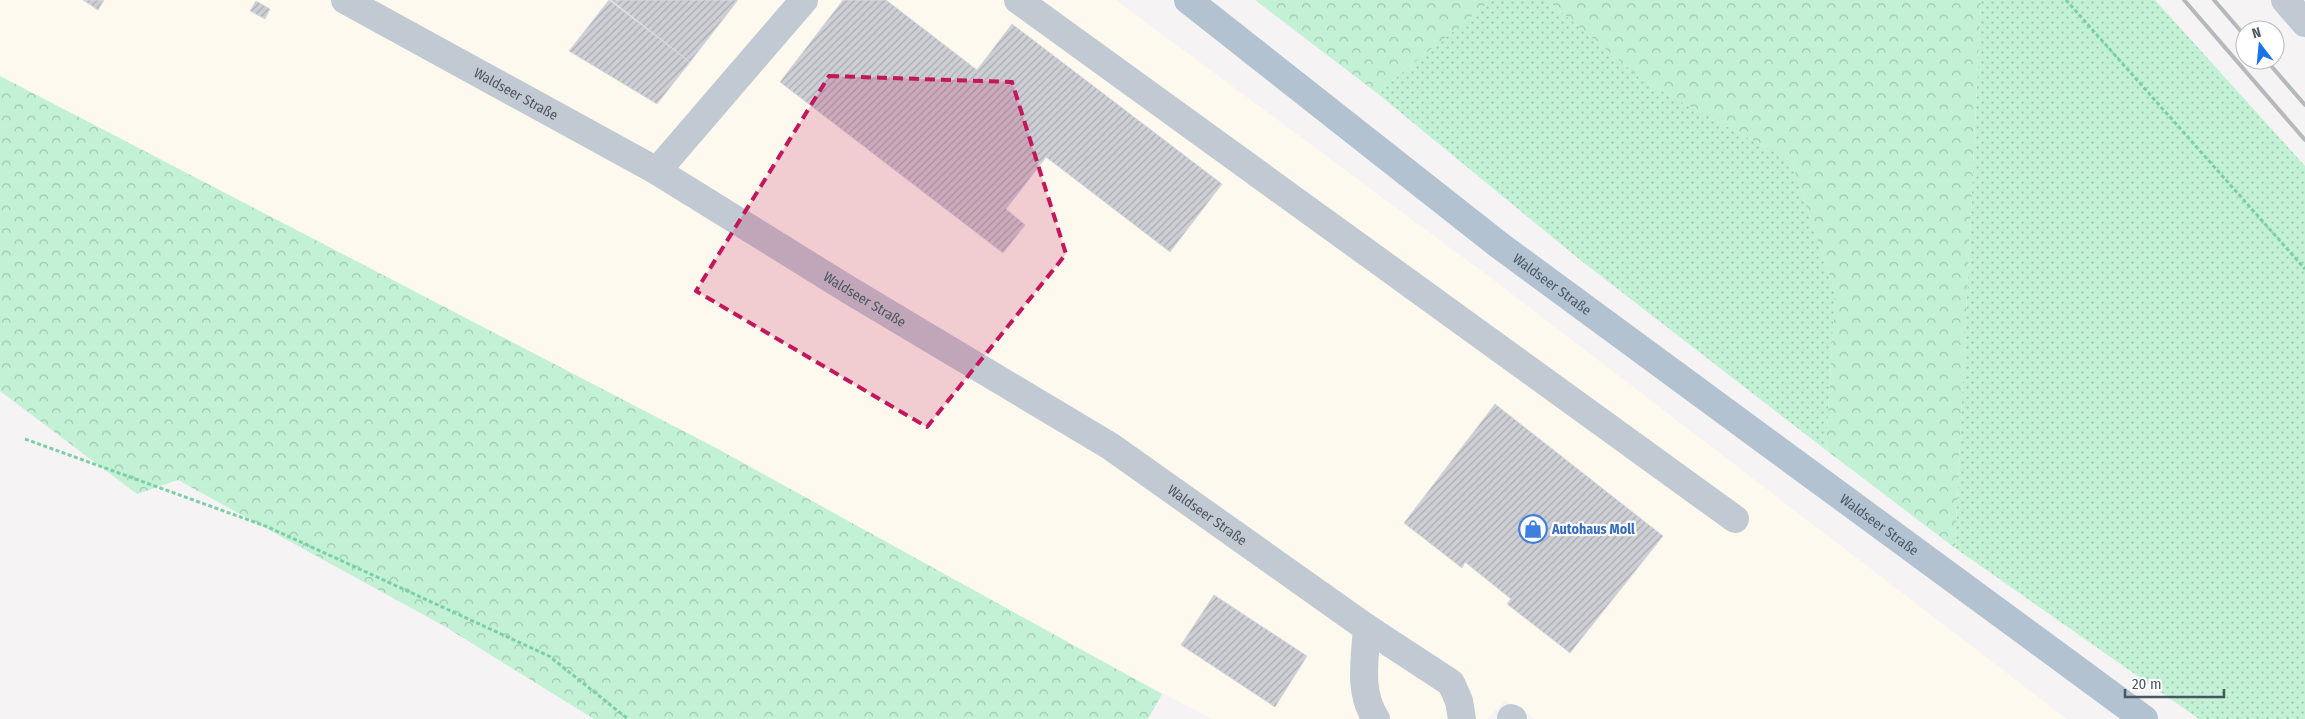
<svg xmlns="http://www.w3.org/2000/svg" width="2305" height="719" viewBox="0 0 2305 719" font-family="'Fira Sans Condensed',sans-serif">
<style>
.commercial{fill:#fdf9ef}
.grass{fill:url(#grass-dots)}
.forest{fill:url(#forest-crowns)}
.building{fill:url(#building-hatch);stroke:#d7d9de}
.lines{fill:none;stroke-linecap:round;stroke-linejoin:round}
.path{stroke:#7ad0a6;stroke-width:3;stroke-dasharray:4 2.5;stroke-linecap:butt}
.minor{stroke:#c1cad2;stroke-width:28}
.major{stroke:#b3c2d1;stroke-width:28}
.rail{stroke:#b5b8bd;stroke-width:4}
.marked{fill:#c2185b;fill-opacity:0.2;stroke:#c2185b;stroke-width:4;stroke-dasharray:10 6;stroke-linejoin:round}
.labels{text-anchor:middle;stroke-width:4.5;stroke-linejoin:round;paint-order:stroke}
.street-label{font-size:14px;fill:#4a5661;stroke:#fff}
.shop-label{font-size:14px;font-weight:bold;fill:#366cbe;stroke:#fff;text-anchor:start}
</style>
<defs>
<pattern id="grass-dots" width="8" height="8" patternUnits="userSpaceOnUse" patternTransform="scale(1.25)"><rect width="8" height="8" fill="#c3f1d5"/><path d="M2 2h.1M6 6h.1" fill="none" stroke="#a0c6b0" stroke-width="1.8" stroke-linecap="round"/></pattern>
<pattern id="forest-crowns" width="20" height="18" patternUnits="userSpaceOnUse" patternTransform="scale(1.25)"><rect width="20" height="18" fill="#c3f1d5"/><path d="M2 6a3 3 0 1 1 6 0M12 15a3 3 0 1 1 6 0" fill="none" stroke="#a0c6b0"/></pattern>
<pattern id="building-hatch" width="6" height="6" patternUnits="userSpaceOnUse" patternTransform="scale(1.25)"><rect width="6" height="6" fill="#cdcfd5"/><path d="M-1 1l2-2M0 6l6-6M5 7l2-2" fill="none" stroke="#a8abb0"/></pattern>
</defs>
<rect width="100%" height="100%" fill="#f5f3f3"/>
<!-- commercial -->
<path class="commercial" d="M0 0H1116L1487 275 2067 719H1535L1505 700 1487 719H1212L1059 639 718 449 0 76Z"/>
<!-- grass -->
<g class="grass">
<path d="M1492 0H1547L1645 82 1791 161 1835 292 1826 450 1579 259 1377 93Z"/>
<path d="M1981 0H2155L2305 166V719H2199L1955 548Z"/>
</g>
<!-- forest -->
<g class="forest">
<path d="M1255 0H1492L1377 93Z"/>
<path d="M1547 0H1981L1955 548 1826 450 1835 292 1791 161 1645 82Z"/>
<path d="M0 76 718 449 1162 694 1148 719H594L444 626 178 480 137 494 0 391Z"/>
</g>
<!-- building -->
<g class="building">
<path d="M83 0H104L98 10Z"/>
<path d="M609 0 690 62 657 104 569 51Z"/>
<path d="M611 0H738L690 62Z"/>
<path d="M843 0H886L977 70 1012 24 1222 184 1170 252 1046 157 1006 209 1025 225 1003 253 780 82Z"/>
<path d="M256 1 270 9 265 19 250 11Z"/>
<path d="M1495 404 1663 536 1570 653 1507 604 1511 599 1465 562 1462 568 1404 523Z"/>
<path d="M1214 595 1307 656 1275 707 1181 645Z"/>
</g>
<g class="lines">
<!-- path -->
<g class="path">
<path d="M2066 0 2305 269"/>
<path d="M25 439 268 527 549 656 628 719"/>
</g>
<!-- minor -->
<g class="minor">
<path id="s1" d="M345 0 657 171 849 290 1110 446 1367 628 1451 683 1459 701 1462 719"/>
<path d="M1018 0 1735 519"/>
<path d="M2285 0 2305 23"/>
<path d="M657 171 804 0"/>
<path d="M1367 628C1365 659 1358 692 1376 719"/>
<path d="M1511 718 1513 719"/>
</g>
<!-- major -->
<path class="major" id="s2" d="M1188 0 1499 245 2144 719"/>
<!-- rail -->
<g class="rail">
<path d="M2184 0 2305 140"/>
<path d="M2214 0 2245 36"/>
<path d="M2266 60 2305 105"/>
</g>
</g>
<!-- marked area -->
<path class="marked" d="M829 76 1012 82 1066 254 927 427 696 291Z"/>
<!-- icons -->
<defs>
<symbol id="shop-ring" viewBox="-11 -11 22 22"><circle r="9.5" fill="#fff" stroke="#3f7fe0" stroke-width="1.5"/><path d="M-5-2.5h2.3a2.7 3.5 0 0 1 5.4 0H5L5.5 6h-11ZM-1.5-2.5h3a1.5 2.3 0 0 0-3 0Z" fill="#3f7fe0"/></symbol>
</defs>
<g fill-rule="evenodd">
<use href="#shop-ring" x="1517" y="513" width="32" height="32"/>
</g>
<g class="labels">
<!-- street labels -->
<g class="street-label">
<text dy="5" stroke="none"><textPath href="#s1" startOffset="195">Waldseer Straße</textPath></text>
<text dy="5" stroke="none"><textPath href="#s2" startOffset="462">Waldseer Straße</textPath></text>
<text dy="5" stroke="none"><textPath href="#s1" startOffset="600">Waldseer Straße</textPath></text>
<text dy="5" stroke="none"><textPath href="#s1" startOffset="1005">Waldseer Straße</textPath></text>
<text dy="5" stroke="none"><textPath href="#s2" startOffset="868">Waldseer Straße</textPath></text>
</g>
<!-- shop labels -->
<g class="shop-label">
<text x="1552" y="534">Autohaus Moll</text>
</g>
</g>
<!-- north arrow -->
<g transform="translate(2260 45) rotate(344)"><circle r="24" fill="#ffffff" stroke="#b7bbc0"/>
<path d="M0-4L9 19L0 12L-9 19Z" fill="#1a73e8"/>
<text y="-8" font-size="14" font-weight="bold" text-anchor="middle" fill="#4a5661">N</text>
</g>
<!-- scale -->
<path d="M2125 689v8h99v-8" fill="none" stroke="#4a5661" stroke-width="2.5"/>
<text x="2132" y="689" font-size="15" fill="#4a5661" stroke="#ffffff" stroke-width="4" paint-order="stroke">20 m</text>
</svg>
